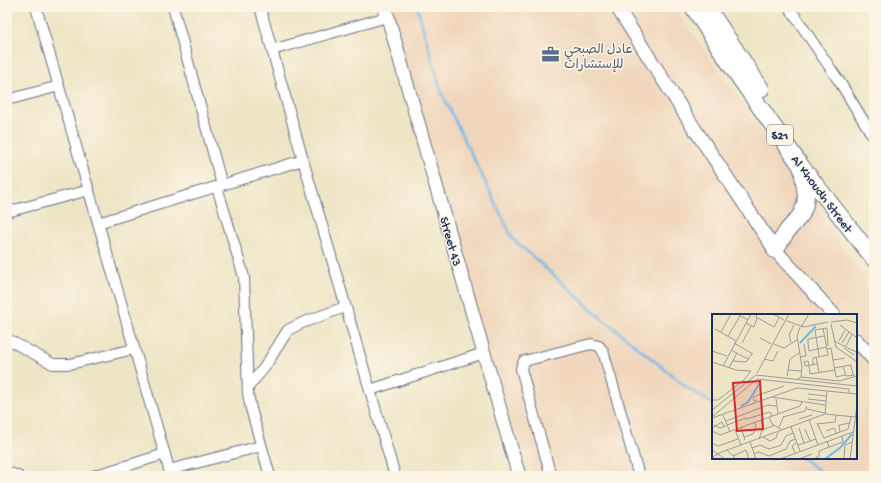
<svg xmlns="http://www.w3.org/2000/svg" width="881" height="483" viewBox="0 0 881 483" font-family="'Gochi Hand','Playpen Sans Arabic',sans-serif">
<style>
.built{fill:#f0d6bc;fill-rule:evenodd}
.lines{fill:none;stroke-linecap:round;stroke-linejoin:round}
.stream{stroke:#70b9e8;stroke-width:2.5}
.minor-casing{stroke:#656f82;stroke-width:12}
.tertiary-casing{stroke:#656f82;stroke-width:15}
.primary-casing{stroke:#656f82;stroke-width:18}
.minor{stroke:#fff;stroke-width:10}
.tertiary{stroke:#fff;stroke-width:13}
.primary{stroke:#fff;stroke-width:16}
.labels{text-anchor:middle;stroke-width:3;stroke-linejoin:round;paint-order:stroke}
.shield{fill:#fcf5e5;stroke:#5e6a86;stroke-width:1}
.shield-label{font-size:12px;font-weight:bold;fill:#1b2f5e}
.service-label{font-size:13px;fill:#4e5e75;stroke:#fcf5e5;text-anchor:start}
.street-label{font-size:13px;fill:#1b2f5e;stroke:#fcf5e5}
.inset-river{fill:none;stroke:#70b9e8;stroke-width:2}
.inset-road{fill:none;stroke:#9a9c9c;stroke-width:1}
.view{fill:#d62828;fill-opacity:0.15;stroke:#d62828;stroke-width:2}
.inset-edge{fill:none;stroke:#1b2f5e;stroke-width:2}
</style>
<rect width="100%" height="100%" fill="#fcf5e5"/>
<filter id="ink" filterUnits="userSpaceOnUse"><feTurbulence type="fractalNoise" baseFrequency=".025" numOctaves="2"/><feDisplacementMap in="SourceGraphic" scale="8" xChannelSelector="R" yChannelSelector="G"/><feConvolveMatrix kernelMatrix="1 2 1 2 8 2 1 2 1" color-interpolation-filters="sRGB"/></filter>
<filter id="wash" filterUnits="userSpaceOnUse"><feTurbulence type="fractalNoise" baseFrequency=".012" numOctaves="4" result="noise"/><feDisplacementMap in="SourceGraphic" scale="16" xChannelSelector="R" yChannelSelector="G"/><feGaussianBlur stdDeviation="0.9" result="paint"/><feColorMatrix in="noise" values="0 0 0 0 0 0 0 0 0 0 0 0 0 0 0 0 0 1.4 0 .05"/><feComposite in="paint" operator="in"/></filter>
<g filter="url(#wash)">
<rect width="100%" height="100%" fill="#eee5c6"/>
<!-- built -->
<path class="built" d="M385 7H674L874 292V476H519ZM713 315H856V458H713Z"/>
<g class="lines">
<!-- stream -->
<g class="stream">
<path d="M417 7 442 94 513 239 598 315 689 389 713 404"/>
<path d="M802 458 827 476"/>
</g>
</g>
</g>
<g filter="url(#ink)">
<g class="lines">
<defs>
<g id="minor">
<path d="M36 7 171 476"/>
<path d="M173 7 222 185"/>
<path d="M260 7 303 160 395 476"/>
<path d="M789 7 841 84 874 138"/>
<path d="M272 50 387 17"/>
<path d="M7 100 59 86"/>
<path d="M217 187 244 277 248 394 251 409 270 476"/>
<path d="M7 212 89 190"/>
<path d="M98 223 303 160"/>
<path d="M7 339 53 364H70L134 349"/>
<path d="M248 387 264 368 288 330 302 323 345 307"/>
<path d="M370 390 484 353"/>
<path d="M169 470 261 446"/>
<path d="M7 472 18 476"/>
<path d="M93 476 165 454"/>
<path d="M551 476 521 369 522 365 524 361 591 344 599 346 603 351 639 476"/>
</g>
<g id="tertiary">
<path d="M385 7 519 476"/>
<path d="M617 7 692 125 775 250 834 315"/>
<path d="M856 340 874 360"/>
</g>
<g id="primary">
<path d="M693 7 732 67 801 166 874 259"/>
<path d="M707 7 761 89"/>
<path d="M775 250 787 231 801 215 805 205 806 195 802 168"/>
</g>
</defs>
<!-- minor casing -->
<use href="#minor" class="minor-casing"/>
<!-- tertiary casing -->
<use href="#tertiary" class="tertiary-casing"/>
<!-- primary casing -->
<use href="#primary" class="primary-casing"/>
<!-- minor -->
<use href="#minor" class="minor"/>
<!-- tertiary -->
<use href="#tertiary" class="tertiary"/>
<!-- primary -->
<use href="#primary" class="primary"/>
</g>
</g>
<!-- icons -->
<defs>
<symbol id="office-bare" viewBox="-9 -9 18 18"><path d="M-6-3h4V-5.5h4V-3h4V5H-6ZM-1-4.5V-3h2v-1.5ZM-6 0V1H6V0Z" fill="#5c6f8a" stroke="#fcf5e5" stroke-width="2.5" paint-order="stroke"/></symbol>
</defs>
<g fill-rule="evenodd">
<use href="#office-bare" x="538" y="42" width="25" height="25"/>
</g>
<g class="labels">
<!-- shield labels -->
<rect class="shield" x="767" y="125" width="26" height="20" rx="3"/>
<g class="shield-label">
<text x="780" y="139">S21</text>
</g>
<!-- service labels -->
<g class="service-label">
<text x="564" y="53">عادل الصبحي<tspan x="564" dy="15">للإستشارات</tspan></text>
</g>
<!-- street labels -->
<g class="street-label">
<text transform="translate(823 193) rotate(53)" y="5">Al Khoudh Street</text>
<text transform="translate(452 241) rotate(74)" y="5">Street 43</text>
</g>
</g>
<!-- overview -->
<g transform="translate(712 314)">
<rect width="145" height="145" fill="#eee5c6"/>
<path class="inset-river" d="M88 29 104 12M29 92 36 88 49 67M113 145 129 133 140 120"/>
<path class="inset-road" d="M25 0 36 6M45 0 44 3 62 13 67 4M61 0 72 6M75 7 92 13 116 8M119 8 135 6 145 9M34 9 42 13 45 4M119 10 124 33 145 48M128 11 144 23M88 13 85 22 90 53 89 63M89 13 97 0M111 14 116 41M3 15 24 27M9 18 19 0M16 22 28 2M112 22 96 25V29L97 37 114 33M48 24 59 30M122 27 144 38M127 27 133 16M79 28 77 21 82 11M22 29 41 40M30 29 39 12M130 29 137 18M62 30 72 34 85 26M134 32 140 20M132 34 142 41M115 35 119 34 124 63 133 61M19 36 36 45 40 40M0 37 15 42M107 42 103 16 115 14 116 32M88 43 94 42 92 30M104 43 107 58M52 45 61 47 66 37M121 46 133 44M21 47 34 48 37 45M0 48 24 56 39 57M97 51 96 47 92 48 93 52 105 50M101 51V44L116 41M11 52 39 0M97 52 98 60 123 56M131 52 134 62 143 61M17 54 25 39M122 54 139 51 141 61M76 56 90 57M45 59 77 0M44 61 145 72M75 62 78 45 87 39M86 65 89 63 127 67 145 62M96 80 114 82M60 83 113 91M64 85 66 100M96 85 114 87M0 86H6L32 66 39 57M45 86 42 87 41 83 72 72M95 95 113 99M0 96 44 61M113 100 115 77M11 101 18 118M0 103 45 65 137 75V79M57 103 60 110 70 116M71 103 93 97 95 92M0 104 85 74 145 80M34 105 58 98 60 102M87 105 100 101M97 106 106 131M14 107 56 91 64 92M105 109 112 124 136 115 139 103M105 110 123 108 124 101M2 111 8 114 14 112M15 111 34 104M67 113 72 102M79 113 88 137M0 114 10 108 12 113M29 114 33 126M87 114 92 129M93 115 98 127M23 116 29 131M50 116 63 111M0 117 8 121 88 92 90 88M114 117 122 114 125 120M128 118 127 111 138 109M32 123 41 120 44 113 43 109M51 123 58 127 64 124 66 118M47 125 51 113 49 106M38 128 44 145M0 129 6 132 26 125M86 131 104 125M117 133 131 128 130 122M40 134 48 131 57 135 69 131 74 122 81 119M0 136 13 145M15 136 24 145M83 139 80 132 85 128M42 140 47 138 57 142 74 135 78 127 84 125M21 142 34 136 37 145M0 144 7 139 113 100 143 103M68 145 141 118M87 145 100 140M102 145 107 142V137L117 133 115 127M132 145 133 131 140 128M138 145 145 91"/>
<path class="view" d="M48 67 51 115 25 117 21 69Z"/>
<rect width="145" height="145" class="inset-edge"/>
</g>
<!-- margin -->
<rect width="881" height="483" fill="none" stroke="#fcf5e5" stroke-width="24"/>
</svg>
